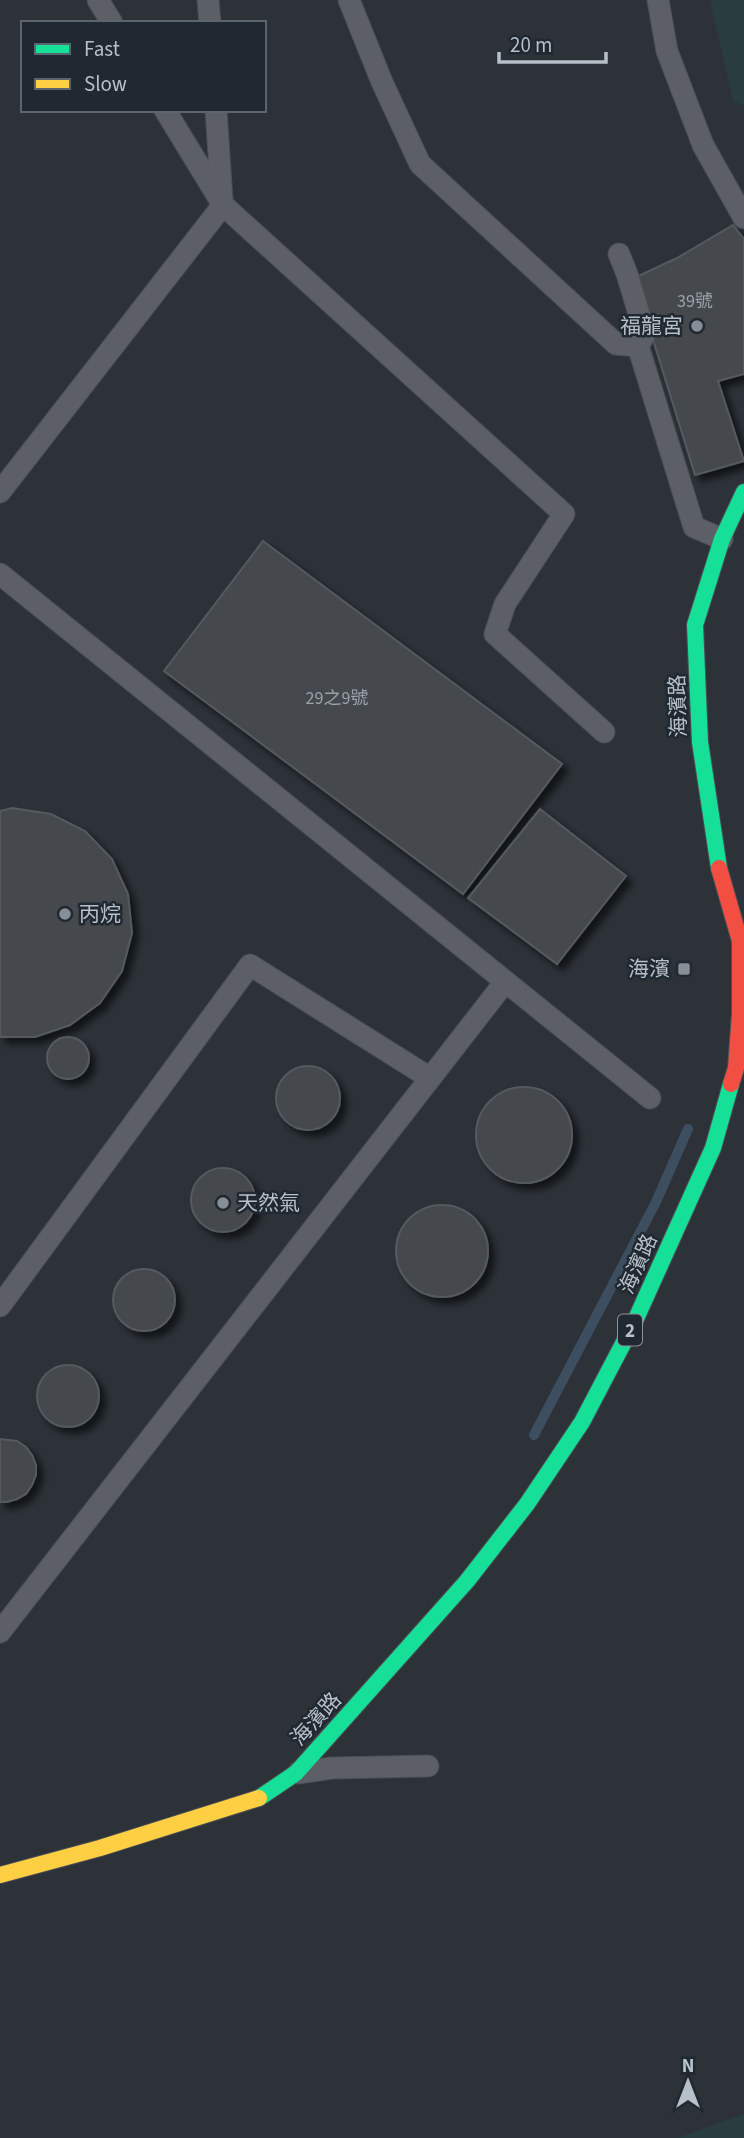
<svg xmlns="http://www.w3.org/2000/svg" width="744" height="2138" viewBox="0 0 744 2138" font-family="'Source Sans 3','Noto Sans TC',sans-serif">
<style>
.green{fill:#2a3d3e}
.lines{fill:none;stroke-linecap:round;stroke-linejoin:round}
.stream{stroke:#3d4e60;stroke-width:10}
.building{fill:#44494e;stroke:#545a5f;stroke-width:2;filter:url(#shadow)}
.lane-casing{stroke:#4a4e53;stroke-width:23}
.fast-casing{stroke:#4a4f55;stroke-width:18}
.slow-casing{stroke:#4a4f55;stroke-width:18}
.jam-casing{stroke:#4a4f55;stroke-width:18}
.lane{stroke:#5c6066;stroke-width:21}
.fast{stroke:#16e098;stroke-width:16}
.slow{stroke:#ffcf43;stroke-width:16}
.jam{stroke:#f24e42;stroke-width:16}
.poi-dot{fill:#868e96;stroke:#202932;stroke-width:2.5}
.labels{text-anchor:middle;stroke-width:5;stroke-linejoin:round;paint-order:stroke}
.number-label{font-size:18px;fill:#9aa2aa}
.shield{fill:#202932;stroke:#8a929b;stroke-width:2}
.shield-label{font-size:19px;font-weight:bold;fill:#b7bfc8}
.poi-label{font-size:21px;fill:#b7bfc8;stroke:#202932;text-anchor:end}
.street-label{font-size:21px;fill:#b7bfc8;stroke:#202932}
</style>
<defs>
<filter id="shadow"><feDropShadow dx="6" dy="6" stdDeviation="3.5" flood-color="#0009"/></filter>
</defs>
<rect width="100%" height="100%" fill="#2c3238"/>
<!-- green -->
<g class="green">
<path d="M710 0H744V106L733 100Z"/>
<path d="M744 2114V2138H677Z"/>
</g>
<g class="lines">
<!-- stream -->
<path class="stream" d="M534 1435 656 1202 688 1129"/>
</g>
<!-- building -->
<g class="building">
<path d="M733 225 744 239V374L718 381 744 461 695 475 634 278 677 258Z"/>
<path d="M263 541 562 764 463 894 164 671Z"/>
<path d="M12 808 51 814 85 831 112 859 128 894 132 933 122 971 100 1003 70 1025 35 1037H0V811Z"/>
<path d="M540 809 626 876 557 964 468 898Z"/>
<circle cx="68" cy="1058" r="21"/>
<circle cx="308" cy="1098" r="32"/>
<circle cx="524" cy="1135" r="48"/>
<circle cx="223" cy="1200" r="32"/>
<circle cx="442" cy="1251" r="46"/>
<circle cx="144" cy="1300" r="31"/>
<circle cx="68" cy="1396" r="31"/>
<path d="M0 1439 17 1441 26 1447 32 1455 36 1465V1475L32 1485 26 1494 17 1499 7 1502H0Z"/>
</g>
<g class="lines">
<defs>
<g id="lane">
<path d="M98 0 112 23"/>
<path d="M208 0 210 23"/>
<path d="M349 0 382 82 420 164 616 344 638 346 694 527 722 539"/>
<path d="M658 0 667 51 703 145 744 218"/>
<path d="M165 110 223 205"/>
<path d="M216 110 222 200"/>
<path d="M619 254 627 274 645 334 638 346"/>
<path d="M0 492 223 205 564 514 505 604 495 634 604 732"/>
<path d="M0 574 650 1098"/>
<path d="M0 1306 250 965 430 1078"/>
<path d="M0 1632 505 982"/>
<path d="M298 1773 332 1768 428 1766"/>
</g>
<g id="fast">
<path d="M719 868 700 742 695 625 722 539 744 492"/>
<path d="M259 1798 296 1773 467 1581 527 1504 582 1422 635 1321 713 1148 731 1084"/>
</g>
<path id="slow" d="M0 1875 100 1848 259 1798"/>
<path id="jam" d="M719 868 740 941V1013L736 1068 731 1084"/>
</defs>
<!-- lane casing -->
<use href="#lane" class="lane-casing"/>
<!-- fast casing -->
<use href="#fast" class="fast-casing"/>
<!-- slow casing -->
<use href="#slow" class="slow-casing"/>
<!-- jam casing -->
<use href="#jam" class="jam-casing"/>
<!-- lane -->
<use href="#lane" class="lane"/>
<!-- fast -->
<use href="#fast" class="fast"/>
<!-- slow -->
<use href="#slow" class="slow"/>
<!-- jam -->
<use href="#jam" class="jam"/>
</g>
<!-- markers -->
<g class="poi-dot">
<circle cx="697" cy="326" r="7"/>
<circle cx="65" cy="914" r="7"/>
<rect x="677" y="962" width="14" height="14" rx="3.5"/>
<circle cx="223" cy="1203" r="7"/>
</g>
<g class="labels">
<!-- number labels -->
<g class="number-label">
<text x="695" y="307">39號</text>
<text x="337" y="704">29之9號</text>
</g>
<!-- shield labels -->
<rect class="shield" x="618" y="1314.5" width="24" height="31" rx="5"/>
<g class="shield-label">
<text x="630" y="1337">2</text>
</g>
<!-- poi labels -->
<g class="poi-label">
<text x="683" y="333">福龍宮</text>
<text x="79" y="921" text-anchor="start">丙烷</text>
<text x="670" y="976">海濱</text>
<text x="237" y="1210" text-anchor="start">天然氣</text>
</g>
<!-- street labels -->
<g class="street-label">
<text transform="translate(678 706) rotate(-92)" y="7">海濱路</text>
<text transform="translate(638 1264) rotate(-66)" y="7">海濱路</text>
<text transform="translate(316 1719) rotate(-48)" y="7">海濱路</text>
</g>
</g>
<!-- legend -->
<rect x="21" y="21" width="245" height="91" fill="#202932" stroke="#5c656e" stroke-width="2"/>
<rect x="35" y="44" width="35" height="10" fill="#16e098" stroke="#5c656e" stroke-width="2"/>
<text x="84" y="56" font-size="21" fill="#b7bfc8">Fast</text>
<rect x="35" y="79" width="35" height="10" fill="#ffcf43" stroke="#5c656e" stroke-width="2"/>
<text x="84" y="91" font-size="21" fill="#b7bfc8">Slow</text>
<!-- north arrow -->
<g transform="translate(688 2082)" stroke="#202932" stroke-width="5" paint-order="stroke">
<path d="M0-5L12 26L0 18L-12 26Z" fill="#b7bfc8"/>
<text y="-10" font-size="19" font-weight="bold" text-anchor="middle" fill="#b7bfc8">N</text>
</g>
<!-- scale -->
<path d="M499 52v10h107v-10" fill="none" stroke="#b7bfc8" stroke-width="3.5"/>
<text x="510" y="52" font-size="21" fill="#b7bfc8" stroke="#202932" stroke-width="5" paint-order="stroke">20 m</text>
</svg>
